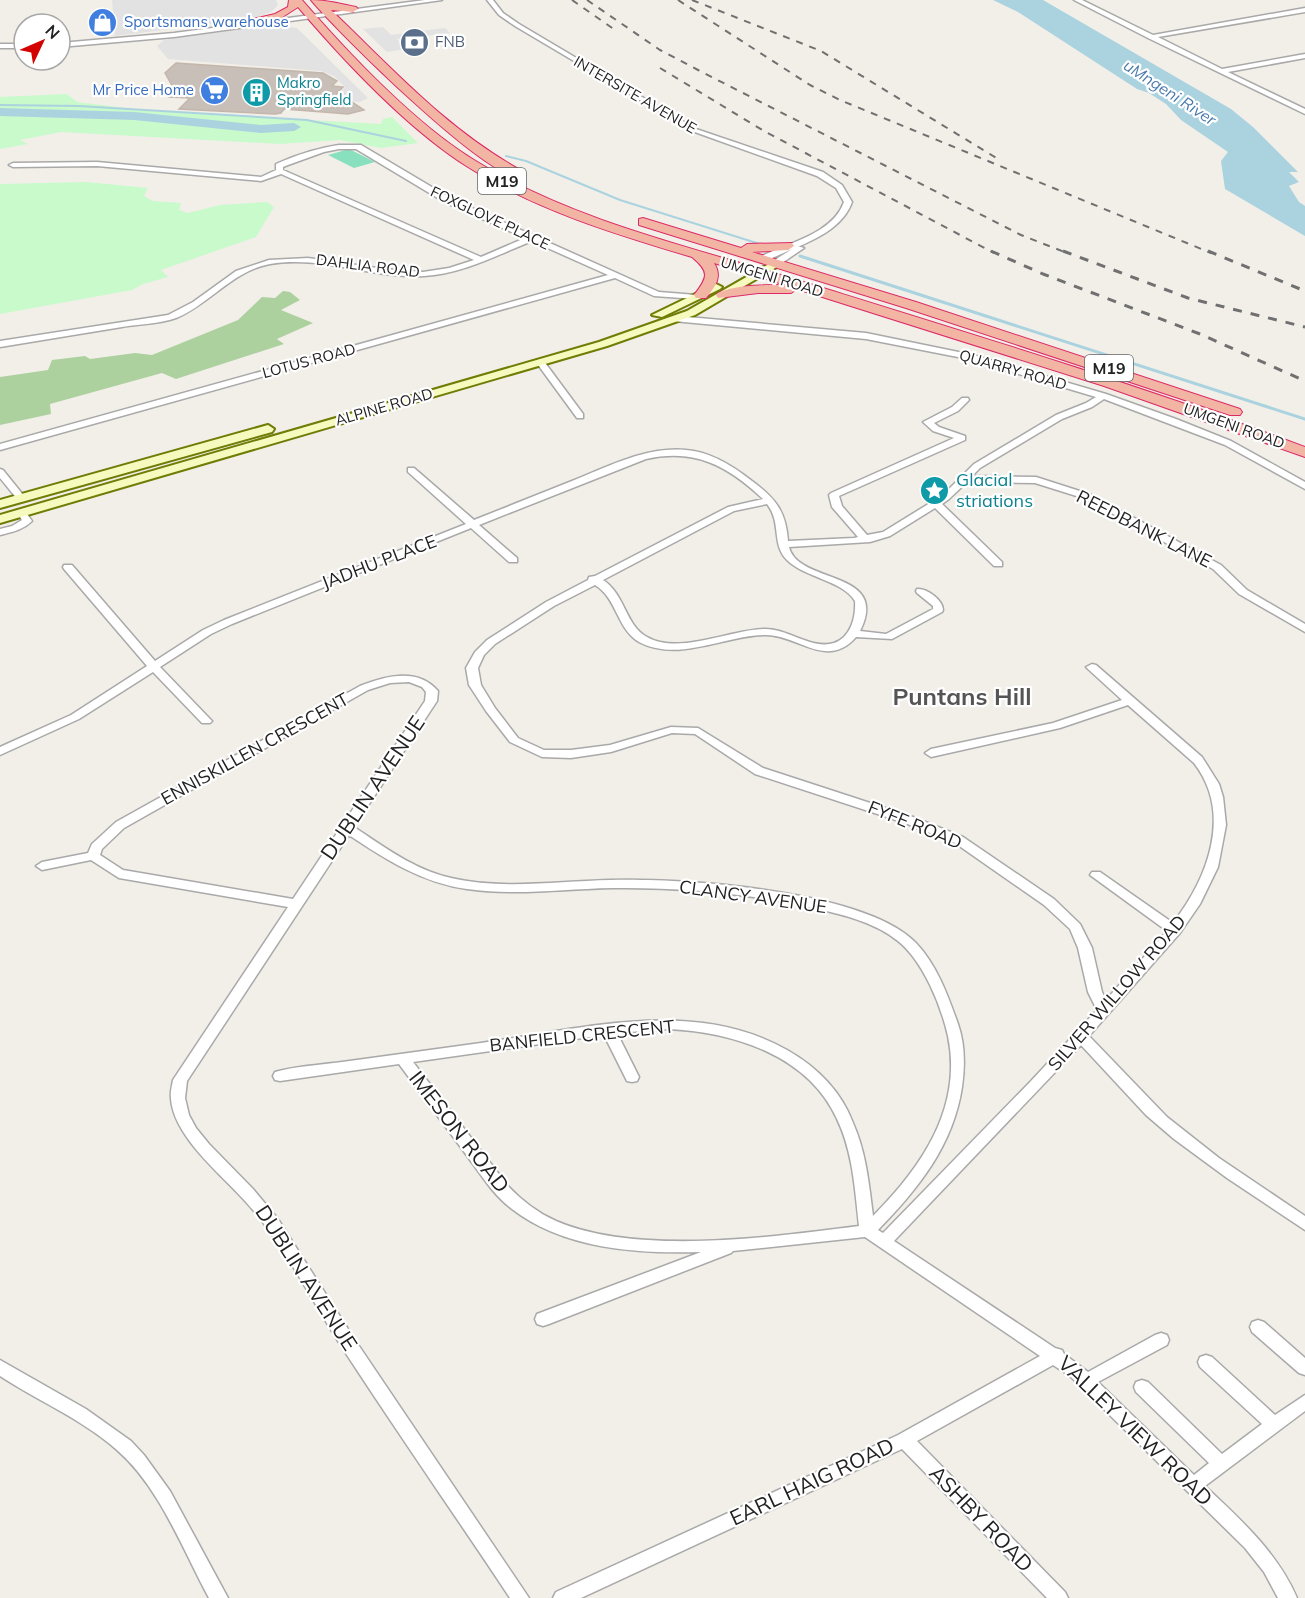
<svg xmlns="http://www.w3.org/2000/svg" width="1305" height="1598" viewBox="0 0 1305 1598" font-family="Mulish,sans-serif">
<style>
.forest{fill:#add19e}
.park{fill:#c8facc}
.pitch{fill:#88e0be}
.parking{fill:#e2e2e2}
.water{fill:#aad3df}
.lines{fill:none;stroke-linecap:round;stroke-linejoin:round}
.stream-far1{stroke:#aad3df;stroke-width:2}
.stream{stroke:#aad3df;stroke-width:3}
.river{fill:#aad3df;fill-rule:evenodd}
.building{fill:#c7bfb8;stroke:#c4b6ab;stroke-width:1.5}
.minor-casing{stroke:#a9a9a9;stroke-width:3}
.secondary-casing{stroke:#707d05;stroke-width:4}
.trunk-casing{stroke:#dc2a67;stroke-width:2}
.minor{fill:#fff;fill-rule:evenodd}
.secondary{fill:#f7fabf;fill-rule:evenodd}
.trunk{fill:#f2b4a3;fill-rule:evenodd}
.rail-far1{stroke:#707070;stroke-width:2;stroke-dasharray:7 7;stroke-linecap:butt}
.rail{stroke:#707070;stroke-width:3;stroke-dasharray:9 9;stroke-linecap:butt}
.labels{text-anchor:middle;stroke-width:4.5;stroke-linejoin:round;paint-order:stroke}
.far-shop-label{font-size:15px;fill:#366cbe;stroke:#fff;text-anchor:start}
.far-service-label{font-size:15px;fill:#4e5e75;stroke:#fff;text-anchor:start}
.far-culture-label{font-size:15px;fill:#0d838f;stroke:#fff;text-anchor:start}
.far-street-label{font-size:15px;fill:#222;stroke:#fff}
.far-water-label{font-size:16px;font-style:italic;fill:#4a7aab;stroke:#fff}
.shield{fill:#fff;stroke:#646464;stroke-width:1.5}
.shield-label{font-size:16px;font-weight:bold;fill:#222}
.culture-label{font-size:18px;fill:#0d838f;stroke:#fff;text-anchor:start}
.street-label{font-size:18px;fill:#222;stroke:#fff}
.near-street-label{font-size:21px;fill:#222;stroke:#fff}
.district-label{font-size:24px;font-weight:bold;fill:#555;stroke:#fff}
</style>
<rect width="100%" height="100%" fill="#f2efe9"/>
<!-- forest -->
<path class="forest" d="M283 291 290 292 300 300 281 310 313 323 277 339 284 344 176 379 162 373 50 404 51 414 0 425V377L48 370 52 360 85 356 90 359 135 353 152 355 238 320 262 297 275 298Z"/>
<!-- park -->
<g class="park">
<path d="M67 94 77 102 149 111 381 124 383 119 392 117 418 143 381 148 340 140 279 144 61 132 20 140 28 144 0 149V97Z"/>
<path d="M86 182 148 188 144 196 153 201 181 203 179 210 188 213 220 205 267 202 274 207 256 237 161 270 168 277 143 284 132 290 0 314V184Z"/>
</g>
<!-- pitch -->
<path class="pitch" d="M349 149 375 162 354 168 328 155Z"/>
<!-- parking -->
<g class="parking">
<path d="M112 0H276L278 5 271 12 251 19 115 36Z"/>
<path d="M270 25 297 28 368 98 360 102 335 100 345 87 334 76 321 71 168 59 157 46 164 40Z"/>
<path d="M383 27 391 35 445 28 450 33 397 39 405 49 387 52 363 29Z"/>
</g>
<!-- water -->
<path class="water" d="M993 0H1043L1231 109 1253 127 1298 172H1289L1299 182 1289 186 1299 202 1305 206V236L1225 189 1221 161 1228 152 1181 120 1166 104 1149 93 1137 89 1018 12Z"/>
<g class="lines">
<!-- stream-far1 -->
<g class="stream-far1">
<path d="M0 105 79 106 307 120 406 141"/>
<path d="M506 156 526 161 620 200 763 245"/>
</g>
<!-- stream -->
<path class="stream" d="M800 256 1305 419"/>
<!-- river -->
<path class="river" d="M0 108 134 112 261 125 294 123 301 127 294 131 261 133 134 120 0 116Z"/>
</g>
<!-- building -->
<path class="building" d="M176 63 323 73 337 81 332 86 343 87 330 101 352 102 364 110 348 114 284 109 281 113 275 114 179 109 190 98 169 97 175 91 165 73Z"/>
<g class="lines">
<defs>
<g id="minor">
<path d="M425 0H442L174 37 60 47V43L174 33Z"/>
<path d="M487 0H493L503 13 519 24 696 129 823 172 842 185 852 202C840 236 795 246 766 261H760V257C787 243 833 234 844 202L836 188 817 176 692 131 515 26 499 15Z"/>
<path d="M1074 0H1082L1153 35 1305 8V12L1158 37 1222 69 1305 54V58L1228 72 1305 109V114L1148 38Z"/>
<rect x="0" y="44" width="24" height="4"/>
<path d="M339 145H361L452 199 659 292 696 295 700 297 696 299 654 296 615 278 0 450V444L608 275 532 241C497 255 462 274 424 276 372 279 322 255 270 264 232 271 210 304 176 318 159 324 139 324 122 327 81 334 41 340 0 347V341L168 315 193 302 236 271 269 260 308 258 384 269 423 272 449 268 474 260 281 174 261 181 97 166 13 167 9 165 13 163 97 162 261 177 276 170V164C296 155 318 148 339 145ZM339 149H356L446 203 525 238 481 257 283 170V167L288 165 324 152Z"/>
<path d="M797 246 804 248 779 265H773V261Z"/>
<path d="M676 316 866 333 973 355 1106 394 1176 419 1231 441 1305 482V489L1225 445 1104 399 1092 407 1062 419 980 468 972 476 1036 477 1092 495 1221 565 1247 590 1305 624V632L1239 594 1213 569 1086 499 1035 483 967 482 949 499 942 504 1002 562V566H994L935 508 890 536 870 542 789 547C798 585 891 569 860 631L886 634 933 609V606L917 593 916 591 917 589C927 588 943 600 943 610L942 612 892 639 856 637C827 670 798 635 766 635 725 635 679 663 639 642 617 629 617 598 595 585L554 606 495 644 484 655 478 668 481 685 495 708 518 738 544 750H571L610 745 671 727 698 728 763 768 913 817 963 837 1054 899 1080 924 1092 948 1102 992 1106 1000 1167 931 1090 875 1092 872H1100L1173 923C1208 878 1233 813 1194 763L1128 705 1060 728 931 757 925 753 931 749 1053 723 1122 700 1088 669 1086 667 1092 664 1096 665 1202 757 1219 784 1223 797 1226 825 1218 867 1200 904 1180 933 1089 1036 1167 1117 1219 1158 1305 1216V1230L1227 1178 1174 1139 1146 1115 1081 1045 894 1241 1055 1348 1062 1350 1064 1354 1088 1372 1155 1335 1161 1333 1167 1335 1169 1340 1167 1345 1098 1382 1194 1475 1209 1463 1136 1392 1134 1387 1136 1382 1142 1380 1148 1382 1222 1454 1262 1424 1200 1367 1198 1362 1200 1357 1206 1355 1212 1357 1275 1415 1305 1395V1411L1205 1486C1241 1520 1277 1552 1297 1598H1278L1264 1572 1245 1548 1070 1376 1053 1365 917 1441 1065 1592 1068 1598H1047L902 1449 581 1598H553L556 1592 898 1435 1040 1356 865 1237 733 1251 731 1253 549 1324 543 1326 537 1324 535 1319 537 1314 701 1252C637 1254 564 1249 512 1209 493 1195 479 1172 465 1153 443 1123 421 1094 399 1064L280 1081 275 1080 273 1076 275 1072C296 1066 320 1065 342 1062 389 1056 435 1049 481 1043 582 1029 693 997 787 1050 817 1067 841 1091 853 1123 866 1152 869 1184 873 1216 921 1168 963 1108 948 1036 941 1005 923 961 898 941 873 921 840 914 809 907 745 893 678 887 612 888 563 889 515 896 467 889 422 883 385 859 349 835L187 1081 185 1098 189 1115 196 1128 209 1144 253 1189 278 1219 355 1340 529 1598H510C455 1515 399 1435 345 1352 314 1305 289 1253 253 1210 229 1180 173 1139 171 1098 170 1092 172 1086 173 1080L288 907 119 878 91 860 42 870 36 866 42 862 88 853 92 844 116 822 360 686C385 676 418 667 438 691L437 701 354 827C384 847 415 870 451 878 503 890 558 881 611 880 683 878 865 890 916 943 937 965 948 996 958 1024 965 1044 965 1066 962 1087 953 1146 918 1189 878 1230L883 1233 1031 1081 1097 1010 1088 992 1078 948 1070 929 1044 905 955 843 905 823 755 774 695 734 672 733 611 752 571 758 542 757 510 742 486 711 469 685 466 668 475 652 487 640 546 602 588 580 589 577 595 576 728 507 763 499C728 466 695 448 646 459L479 525 517 558V562H509L471 528 232 624 211 634 160 667 210 719 212 721 210 723H202L153 672 79 719 0 755V747L71 715 147 666 64 569 63 567 64 565H72L155 661 203 630 224 620 466 524 408 472V468H414L474 520C507 507 539 494 572 481 607 467 647 446 686 450 711 452 733 466 752 481 775 498 786 511 788 541L854 538 858 537 832 507 829 495 831 493 954 438 933 431 923 422 952 407 962 398H968L969 400 958 411 934 423 939 427 965 436V440L839 496 842 506 867 535 883 532 943 495 974 464 1056 415 1086 403 1096 397 968 359 866 339 673 321V317ZM767 504C782 523 771 544 787 560 805 578 842 580 855 601 856 617 851 637 834 643 811 650 788 628 764 629 729 630 679 655 647 637 625 625 625 594 603 580L734 511ZM409 682 422 687 426 692 425 701 293 899 123 870 100 855 102 849 124 828 368 690 390 683ZM668 1029C733 1032 808 1055 837 1119 853 1152 855 1190 859 1226 772 1237 637 1256 556 1221 538 1213 521 1200 508 1186L413 1062 604 1035 627 1081 632 1082 637 1081 639 1077 617 1033Z"/>
<path d="M540 359 543 360 583 414V418H577L536 362Z"/>
<path d="M0 469 3 470 24 496V500H18L0 478Z"/>
<path d="M22 510 25 511 32 521C23 530 12 532 0 535V529L12 526 22 520 17 513Z"/>
<path d="M1258 1320 1264 1322 1305 1358V1375L1299 1373 1252 1332 1250 1327 1252 1322Z"/>
<path d="M0 1360 86 1409 131 1441 144 1455 170 1491 228 1598H209C183 1550 159 1486 117 1450 82 1419 38 1401 0 1376Z"/>
</g>
<g id="secondary">
<path d="M776 260 781 263 780 265 695 315 607 346 0 523V515L599 342 687 311Z"/>
<path d="M716 284 722 287 720 289 662 317 652 315Z"/>
<path d="M268 425 274 429 272 432 0 508V500Z"/>
</g>
<g id="trunk">
<path d="M289 0H302C348 53 419 128 479 163 575 221 687 246 794 279 965 332 1137 384 1305 447V457L1104 386 797 289 791 293H758L718 298 716 295C729 284 769 285 786 285L714 263C723 277 715 287 706 298H696L694 295C708 277 710 272 692 257 615 234 536 210 468 167 408 129 344 61 298 7L281 18 231 28 226 25 275 14 288 7Z"/>
<path d="M311 0C327 0 341 4 356 7L358 9 353 12 331 10C393 69 448 131 524 172V178C491 185 336 30 311 0Z"/>
<path d="M643 218 741 248 747 244 792 243 794 246 788 250 752 252 916 302 1240 409 1242 412 1240 415H1230L906 308 639 225V219Z"/>
</g>
</defs>
<!-- minor casing -->
<use href="#minor" class="minor-casing"/>
<!-- secondary casing -->
<use href="#secondary" class="secondary-casing"/>
<!-- trunk casing -->
<use href="#trunk" class="trunk-casing"/>
<!-- minor -->
<use href="#minor" class="minor"/>
<!-- secondary -->
<use href="#secondary" class="secondary"/>
<!-- trunk -->
<use href="#trunk" class="trunk"/>
<!-- rail-far1 -->
<g class="rail-far1">
<path d="M572 0 615 30"/>
<path d="M587 0 660 50 698 70 1021 235 1067 253"/>
<path d="M678 0 810 85 840 100 1211 253"/>
<path d="M692 0 821 51 998 159"/>
<path d="M660 68 764 131 994 253"/>
</g>
<!-- rail -->
<g class="rail">
<path d="M991 251 1043 274 1200 334 1305 381"/>
<path d="M1063 251 1188 298 1305 327"/>
<path d="M1208 251 1305 291"/>
</g>
</g>
<!-- icons -->
<defs>
<symbol id="shop-disc" viewBox="-11 -11 22 22"><circle r="9.5" fill="#3f7fe0" stroke="#fff"/><path d="M-5-2.5h2.3a2.7 3.5 0 0 1 5.4 0H5L5.5 6h-11ZM-1.5-2.5h3a1.5 2.3 0 0 0-3 0Z" fill="#fff"/></symbol>
<symbol id="bank-disc" viewBox="-11 -11 22 22"><circle r="9.5" fill="#5c6f8a" stroke="#fff"/><path d="M-6-4H6V4H-6ZM0-2.3a2.3 2.3 0 1 0 0 4.6a2.3 2.3 0 1 0 0-4.6Z" fill="#fff"/></symbol>
<symbol id="supermarket-disc" viewBox="-11 -11 22 22"><circle r="9.5" fill="#3f7fe0" stroke="#fff"/><path d="M-6-5.5h2.5l.6 2H6L4.5 2H-2.5L-4.4-4H-6ZM-1.5 3.2a1.3 1.3 0 1 0 .1 0ZM3 3.2a1.3 1.3 0 1 0 .1 0Z" fill="#fff"/></symbol>
<symbol id="building-disc" viewBox="-11 -11 22 22"><circle r="9.5" fill="#0f9aa8" stroke="#fff"/><path d="M-4-6H4V6H1V3H-1V6H-4ZM-2.5-4.3h1.7v1.8h-1.7ZM.8-4.3h1.7v1.8H.8ZM-2.5-1h1.7V.8h-1.7ZM.8-1h1.7V.8H.8Z" fill="#fff"/></symbol>
<symbol id="sight-disc" viewBox="-11 -11 22 22"><circle r="9.5" fill="#0f9aa8" stroke="#fff"/><path d="M0-6L1.8-2.2L6-1.7L2.9 1.2L3.7 5.4L0 3.3L-3.7 5.4L-2.9 1.2L-6-1.7L-1.8-2.2Z" fill="#fff"/></symbol>
</defs>
<g fill-rule="evenodd">
<use href="#shop-disc" x="86" y="6" width="33" height="33"/>
<use href="#bank-disc" x="398" y="26" width="33" height="33"/>
<use href="#supermarket-disc" x="198" y="74" width="33" height="33"/>
<use href="#building-disc" x="240" y="76" width="33" height="33"/>
<use href="#sight-disc" x="918" y="474" width="33" height="33"/>
</g>
<g class="labels">
<!-- far-shop labels -->
<g class="far-shop-label">
<text x="124" y="27">Sportsmans warehouse</text>
<text x="194" y="95" text-anchor="end">Mr Price Home</text>
</g>
<!-- far-service labels -->
<g class="far-service-label">
<text x="435" y="47">FNB</text>
</g>
<!-- far-culture labels -->
<g class="far-culture-label">
<text x="277" y="88">Makro<tspan x="277" dy="17">Springfield</tspan></text>
</g>
<!-- far-street labels -->
<g class="far-street-label">
<text transform="translate(635 95) rotate(30)" y="5">INTERSITE AVENUE</text>
<text transform="translate(490 218) rotate(25)" y="5">FOXGLOVE PLACE</text>
<text transform="translate(368 266) rotate(7)" y="5">DAHLIA ROAD</text>
<text transform="translate(772 277) rotate(17)" y="5">UMGENI ROAD</text>
<text transform="translate(309 361) rotate(-15)" y="5">LOTUS ROAD</text>
<text transform="translate(1013 370) rotate(16)" y="5">QUARRY ROAD</text>
<text transform="translate(384 407) rotate(-16)" y="5">ALPINE ROAD</text>
<text transform="translate(1234 426) rotate(20)" y="5">UMGENI ROAD</text>
</g>
<!-- far-water labels -->
<g class="far-water-label">
<text transform="translate(1170 92) rotate(33)" y="6">uMngeni River</text>
</g>
<!-- shield labels -->
<g class="shield">
<rect x="478" y="168" width="48" height="26" rx="4.5"/>
<rect x="1085" y="355" width="48" height="26" rx="4.5"/>
</g>
<g class="shield-label">
<text x="502" y="187">M19</text>
<text x="1109" y="374">M19</text>
</g>
<!-- culture labels -->
<g class="culture-label">
<text x="956" y="486">Glacial<tspan x="956" dy="21">striations</tspan></text>
</g>
<!-- street labels -->
<g class="street-label">
<text transform="translate(1144 529) rotate(27)" y="6">REEDBANK LANE</text>
<text transform="translate(379 562) rotate(-21)" y="6">JADHU PLACE</text>
<text transform="translate(255 749) rotate(-29)" y="6">ENNISKILLEN CRESCENT</text>
<text transform="translate(915 825) rotate(22)" y="6">FYFE ROAD</text>
<text transform="translate(753 897) rotate(8)" y="6">CLANCY AVENUE</text>
<text transform="translate(1117 993) rotate(-49)" y="6">SILVER WILLOW ROAD</text>
<text transform="translate(582 1036) rotate(-6)" y="6">BANFIELD CRESCENT</text>
</g>
<!-- near-street labels -->
<g class="near-street-label">
<text transform="translate(373 788) rotate(-56)" y="7">DUBLIN AVENUE</text>
<text transform="translate(459 1132) rotate(52)" y="7">IMESON ROAD</text>
<text transform="translate(306 1278) rotate(57)" y="7">DUBLIN AVENUE</text>
<text transform="translate(1135 1431) rotate(44)" y="7">VALLEY VIEW ROAD</text>
<text transform="translate(812 1482) rotate(-25)" y="7">EARL HAIG ROAD</text>
<text transform="translate(981 1519) rotate(46)" y="7">ASHBY ROAD</text>
</g>
<!-- district labels -->
<g class="district-label">
<text x="962" y="705">Puntans Hill</text>
</g>
</g>
<!-- north arrow -->
<g transform="translate(42 42) rotate(46)"><circle r="28" fill="#ffffff" stroke="#a7a7a7" stroke-width="1.5"/>
<path d="M0-4.5L10 22L0 15L-10 22Z" fill="#d40000"/>
<text y="-9" font-size="16" font-weight="bold" text-anchor="middle" fill="#222222">N</text>
</g>
</svg>
